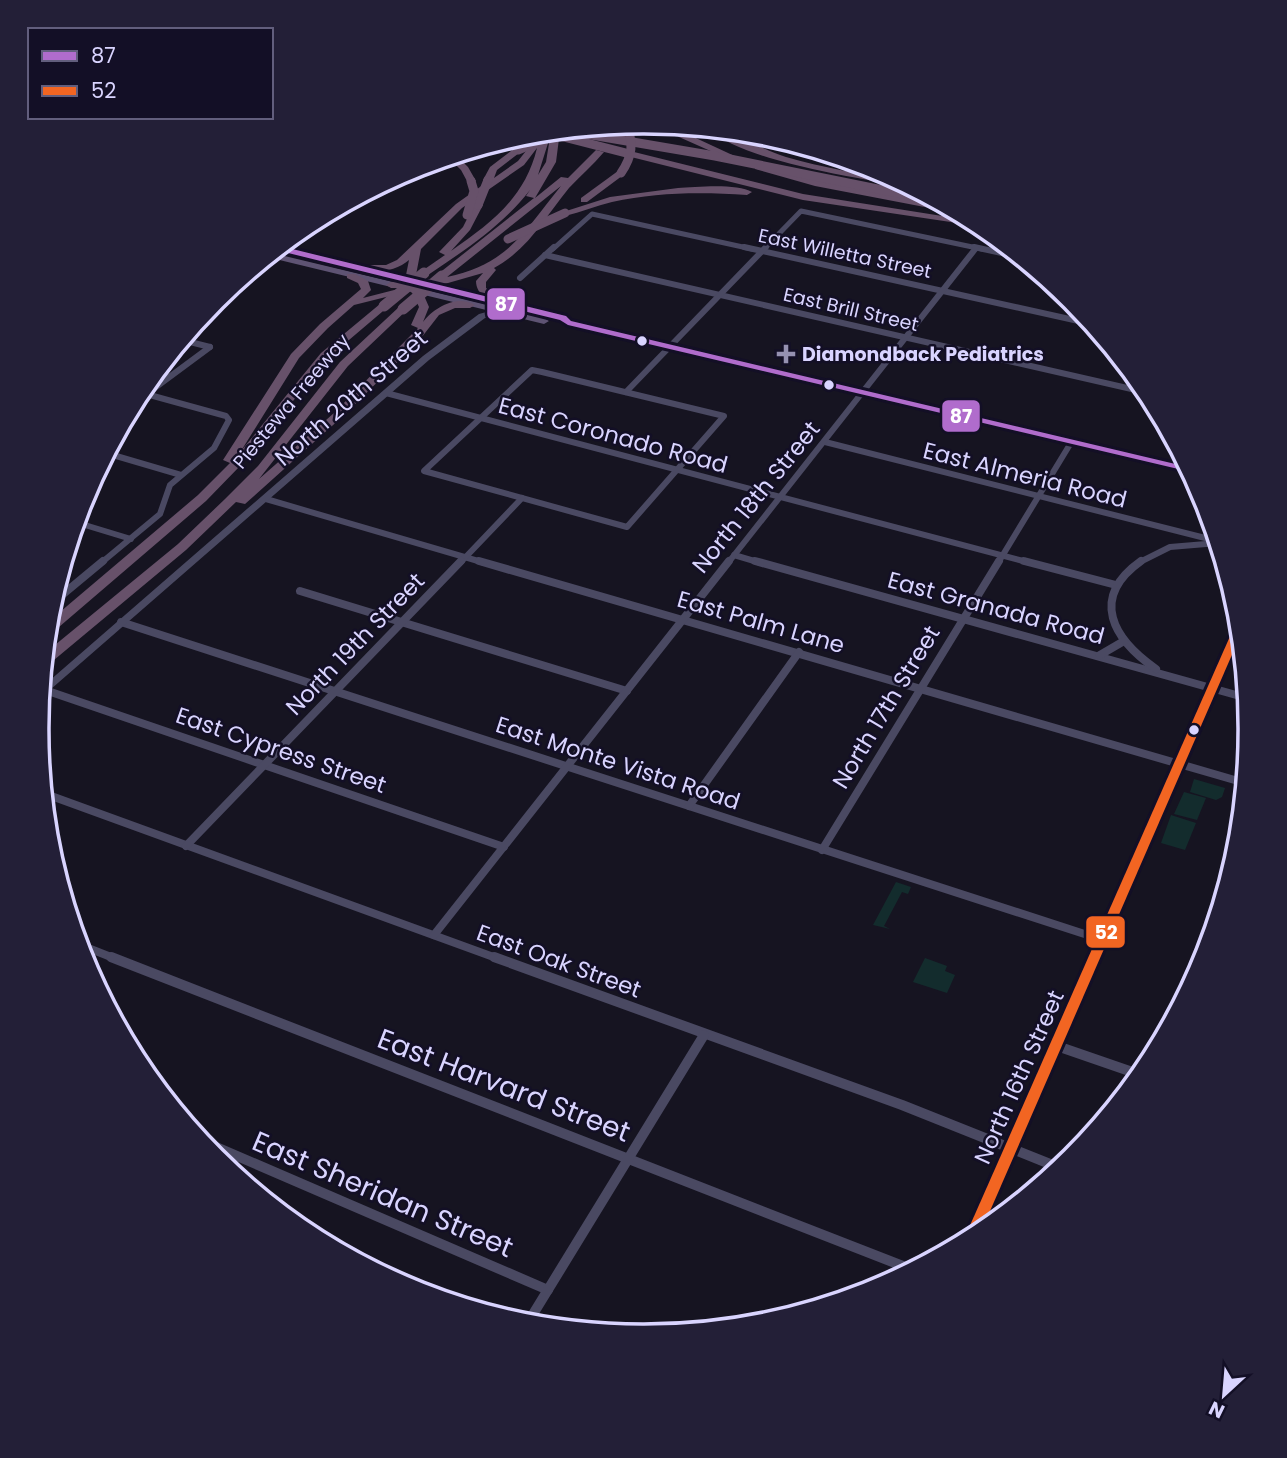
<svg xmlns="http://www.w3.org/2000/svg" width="1287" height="1458" viewBox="0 0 1287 1458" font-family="Poppins,sans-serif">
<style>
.green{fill:#132c2d}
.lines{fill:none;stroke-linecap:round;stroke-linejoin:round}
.minor-far3{stroke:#4a4962;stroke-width:5}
.minor-far2{stroke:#4a4962;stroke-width:6}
.minor-far1{stroke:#4a4962;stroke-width:8}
.minor{stroke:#4a4962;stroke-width:10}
.tertiary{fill:#4a4962;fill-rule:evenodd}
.secondary{fill:#575674;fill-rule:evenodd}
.primary{fill:#5e5373;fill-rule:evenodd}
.motorway{fill:#67516a;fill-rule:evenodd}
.motorway-bridge-far1{stroke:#67516a;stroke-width:9}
.motorway-bridge{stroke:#67516a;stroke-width:11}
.bus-1-casing{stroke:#130f26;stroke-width:6}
.bus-2-casing{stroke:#130f26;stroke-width:6}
.bus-1{fill:#b06ccc;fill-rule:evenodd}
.bus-2{fill:#f26522;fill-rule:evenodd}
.bus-dot{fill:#d9d4ff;stroke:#130f26;stroke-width:2.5}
.poi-dot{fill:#9591b1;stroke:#130f26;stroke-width:2.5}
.labels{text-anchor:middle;stroke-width:5;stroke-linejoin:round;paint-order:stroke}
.far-street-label{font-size:19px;fill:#d9d4ff;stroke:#130f26}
.far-poi-label{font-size:19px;font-weight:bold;fill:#d9d4ff;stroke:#130f26;text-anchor:start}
.street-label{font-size:23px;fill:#d9d4ff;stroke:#130f26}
.near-street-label{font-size:28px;fill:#d9d4ff;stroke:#130f26}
.rim{fill:none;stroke:#d9d4ff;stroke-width:3.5}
.line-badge{stroke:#130f26;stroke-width:2.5}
.badge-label{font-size:19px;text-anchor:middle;font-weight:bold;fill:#fff}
</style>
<rect width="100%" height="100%" fill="#161421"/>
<!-- green -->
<g class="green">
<path d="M1194 779 1225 788 1222 797 1216 800 1190 792Z"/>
<path d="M1184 792 1206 798 1197 820 1174 814Z"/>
<path d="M1171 815 1196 823 1185 850 1161 843Z"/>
<path d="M896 882 911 887 908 894 902 892 884 926 890 929 873 925Z"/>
<path d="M925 958 947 966 945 971 955 975 947 993 913 982Z"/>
</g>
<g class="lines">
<!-- minor-far3 -->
<g class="minor-far3">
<path d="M553 249 592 214 752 249"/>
<path d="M764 249 801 211 982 249"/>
</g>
<!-- minor-far2 -->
<g class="minor-far2">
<path d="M744 247 1092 324"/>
<path d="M974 247 1020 257"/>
<path d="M545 255 1149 393"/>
<path d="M520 278 554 247"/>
<path d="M182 340 210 347"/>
<path d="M532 370 542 372 724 416 627 527 424 471Z"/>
<path d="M626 392 766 247"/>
<path d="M386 393 1031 563"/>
<path d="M133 404 210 347"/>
<path d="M825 442 1217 541"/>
<path d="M106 453 181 475"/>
<path d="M266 499 485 563"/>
<path d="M75 522 131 539"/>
<path d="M734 555 761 563"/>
<path d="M101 563 160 514 170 485 214 448 229 420 226 416 146 394"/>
<path d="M460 563 522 498"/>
<path d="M728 563 976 248"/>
<path d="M998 563 1072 441"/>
<path d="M1138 563 1170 547 1218 543"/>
</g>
<!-- minor-far1 -->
<g class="minor-far1">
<path d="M479 561 1245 783"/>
<path d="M755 561 1247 698"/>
<path d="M1024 561 1116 585"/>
<path d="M1141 561C1089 598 1113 639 1156 669"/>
<path d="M300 591 627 691"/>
<path d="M50 605 103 561"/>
<path d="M121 622 1103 940"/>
<path d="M1100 655 1124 641"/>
<path d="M45 690 504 847"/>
<path d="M43 793 499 959"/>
<path d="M689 806 799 652"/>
<path d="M186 846 461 561"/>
<path d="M822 850 999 561"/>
<path d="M434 935 729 561"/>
<path d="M78 944 116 959"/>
</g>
<!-- minor -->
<g class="minor">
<path d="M111 957 913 1270"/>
<path d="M494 957 902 1105 1060 1168"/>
<path d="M1057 1046 1141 1075"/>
<path d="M200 1140 548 1290"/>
<path d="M527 1324 704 1035"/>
</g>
<!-- tertiary -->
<path class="tertiary" d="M490 311H505L509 313C503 317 492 315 485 318L429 360 43 696 40 697 41 688 423 356 479 314Z"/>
<!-- secondary -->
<path class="secondary" d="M1240 622 1241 634 980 1234 965 1242 964 1239 1235 625Z"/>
<!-- primary -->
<g class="primary">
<path d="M280 246 566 316 571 321 1188 466 1191 473 565 325 560 320 275 250Z"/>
<path d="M272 253 544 318 549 321 544 324 267 257Z"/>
</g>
<!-- motorway -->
<g class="motorway">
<path d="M665 125H675L685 133 741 159 733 161 679 137Z"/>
<path d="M709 129C732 131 761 149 786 157 822 168 861 173 898 181L910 187C897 188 881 183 868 180 828 173 736 156 709 129Z"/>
<path d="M551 131H560L556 162 535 198 561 177 568 178 596 150 604 152C593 165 580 176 569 188 545 217 529 249 494 268L496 270 486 282V288L505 301V305C492 306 476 295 476 281L483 273 448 283 426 286V290L422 291 429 307 423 322C434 307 458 294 475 305L470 308H455L439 315 418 342 342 417 245 504 236 502 186 550 48 665 43 666 44 654 178 544 225 499 258 466 340 362 399 307 403 306 408 309 348 366 259 479 334 413 418 328 411 325 419 307 413 294 410 291 354 305 328 328 299 358 241 451 321 353 380 304H388L389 306 329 357 240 466 206 501 52 633 46 634 47 623 198 495 230 463 223 460 291 354 320 324 361 289 358 283 347 278V274H355L368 281 371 290 363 298 402 288H391L386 285 391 282 411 281 406 275 409 260C397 271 370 276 356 268L361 265H386L397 260 456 204 487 182 483 180 490 167 515 148 523 150 497 170 494 178 518 161 541 132H546L549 134 546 138 549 140 538 175 546 162ZM537 148C525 198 491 223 451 251L470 230 483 205 475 203 463 227 439 252 445 255 419 273 428 275C465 250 502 226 530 190L526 196 534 198 438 274 437 276 439 278 421 280 416 275 421 249 462 208 524 165ZM561 186C524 231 509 264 447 277Z"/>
<path d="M746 133 772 137 768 139Z"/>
<path d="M626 150 803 194 974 221 984 227 803 200 623 155 621 153Z"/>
<path d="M456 155 468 167 476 181 474 183H468L461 170 448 157Z"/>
<path d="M758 164 816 180 948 207 961 214 815 186 755 169V165Z"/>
<path d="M618 171 626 173 587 202H581V198Z"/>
<path d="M678 188C696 187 737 183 752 192L747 195C702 192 657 192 612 202 596 206 581 212 565 216L560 213 610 197Z"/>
</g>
<!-- motorway-bridge-far1 -->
<g class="motorway-bridge-far1">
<path d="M634 123H653"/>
<path d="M562 130 715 156 937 201"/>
<path d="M544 132 626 153"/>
<path d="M518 150 555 134"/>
<path d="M621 173C632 157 635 142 625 124"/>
<path d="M478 205 488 180"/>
<path d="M467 215 474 191 471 181"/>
<path d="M508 239 565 213"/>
</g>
<!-- motorway-bridge -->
<g class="motorway-bridge">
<path d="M384 306 424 273"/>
<path d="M403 309 442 276"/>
</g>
<defs>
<path id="bus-1" d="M280 246 566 316 571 321 1188 467 1191 472 568 325 560 320 276 250Z"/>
<path id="bus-2" d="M1240 622 1241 634 980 1234 965 1242 964 1239 1235 625Z"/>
</defs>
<!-- bus-1 casing -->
<use href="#bus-1" class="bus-1-casing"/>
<!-- bus-2 casing -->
<use href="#bus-2" class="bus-2-casing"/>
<!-- bus-1 -->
<use href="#bus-1" class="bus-1"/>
<!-- bus-2 -->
<use href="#bus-2" class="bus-2"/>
</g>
<!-- markers -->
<g class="bus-dot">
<circle cx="642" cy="341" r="6"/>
<circle cx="829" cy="385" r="6"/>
<circle cx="1194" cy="730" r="6"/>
</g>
<path class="poi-dot" d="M782.5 343.5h7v7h7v7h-7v7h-7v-7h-7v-7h7z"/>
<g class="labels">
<!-- far-street labels -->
<g class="far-street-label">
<text transform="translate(845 253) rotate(12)" y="7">East Willetta Street</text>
<text transform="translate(851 309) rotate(13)" y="7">East Brill Street</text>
<text transform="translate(291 401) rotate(-50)" y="7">Piestewa Freeway</text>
</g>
<!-- far-poi labels -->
<g class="far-poi-label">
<text x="802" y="361">Diamondback Pediatrics</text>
</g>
<!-- street labels -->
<g class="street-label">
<text transform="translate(351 398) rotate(-41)" y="8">North 20th Street</text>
<text transform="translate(613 435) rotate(15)" y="8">East Coronado Road</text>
<text transform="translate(1025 475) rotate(14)" y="8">East Almeria Road</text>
<text transform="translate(756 497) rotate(-51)" y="8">North 18th Street</text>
<text transform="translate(996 608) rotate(15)" y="8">East Granada Road</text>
<text transform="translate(761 622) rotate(16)" y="8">East Palm Lane</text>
<text transform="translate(355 644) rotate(-46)" y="8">North 19th Street</text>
<text transform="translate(886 707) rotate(-59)" y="8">North 17th Street</text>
<text transform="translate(281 750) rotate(19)" y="8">East Cypress Street</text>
<text transform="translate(618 763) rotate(18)" y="8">East Monte Vista Road</text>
<text transform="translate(559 961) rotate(20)" y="8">East Oak Street</text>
<text transform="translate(1019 1077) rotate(-66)" y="8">North 16th Street</text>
</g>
<!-- near-street labels -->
<g class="near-street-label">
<text transform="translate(504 1085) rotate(21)" y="10">East Harvard Street</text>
<text transform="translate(383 1194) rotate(23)" y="10">East Sheridan Street</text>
</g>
</g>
<!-- crop -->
<path d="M0 0H1287V1458H0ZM643 134H644A594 594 0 0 1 1238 728V730A594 594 0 0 1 644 1324H643A594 594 0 0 1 49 730V728A594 594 0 0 1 643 134Z" fill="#231f37" fill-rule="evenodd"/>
<path class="rim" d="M643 134H644A594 594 0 0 1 1238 728V730A594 594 0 0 1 644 1324H643A594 594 0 0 1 49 730V728A594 594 0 0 1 643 134Z"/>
<g class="line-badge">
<rect x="486" y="287" width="40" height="34" rx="7" fill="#b06ccc"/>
<rect x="941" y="399" width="40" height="34" rx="7" fill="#b06ccc"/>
<rect x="1085" y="915" width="41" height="34" rx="7" fill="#f26522"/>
</g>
<g class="badge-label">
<text x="506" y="311">87</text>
<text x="961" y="423">87</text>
<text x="1106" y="939">52</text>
</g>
<!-- legend -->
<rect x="28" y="28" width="245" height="91" fill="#130f26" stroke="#625e7d" stroke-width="2"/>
<rect x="42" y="51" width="35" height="10" fill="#b06ccc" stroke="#625e7d" stroke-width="2"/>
<text x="91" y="63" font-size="21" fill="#d9d4ff">87</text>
<rect x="42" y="86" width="35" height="10" fill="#f26522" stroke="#625e7d" stroke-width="2"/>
<text x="91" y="98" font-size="21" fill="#d9d4ff">52</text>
<!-- north arrow -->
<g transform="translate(1224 1395) rotate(206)" stroke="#130f26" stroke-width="5" paint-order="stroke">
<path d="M0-5L12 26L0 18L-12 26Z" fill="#d9d4ff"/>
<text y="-10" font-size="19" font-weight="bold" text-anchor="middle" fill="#d9d4ff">N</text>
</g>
</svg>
